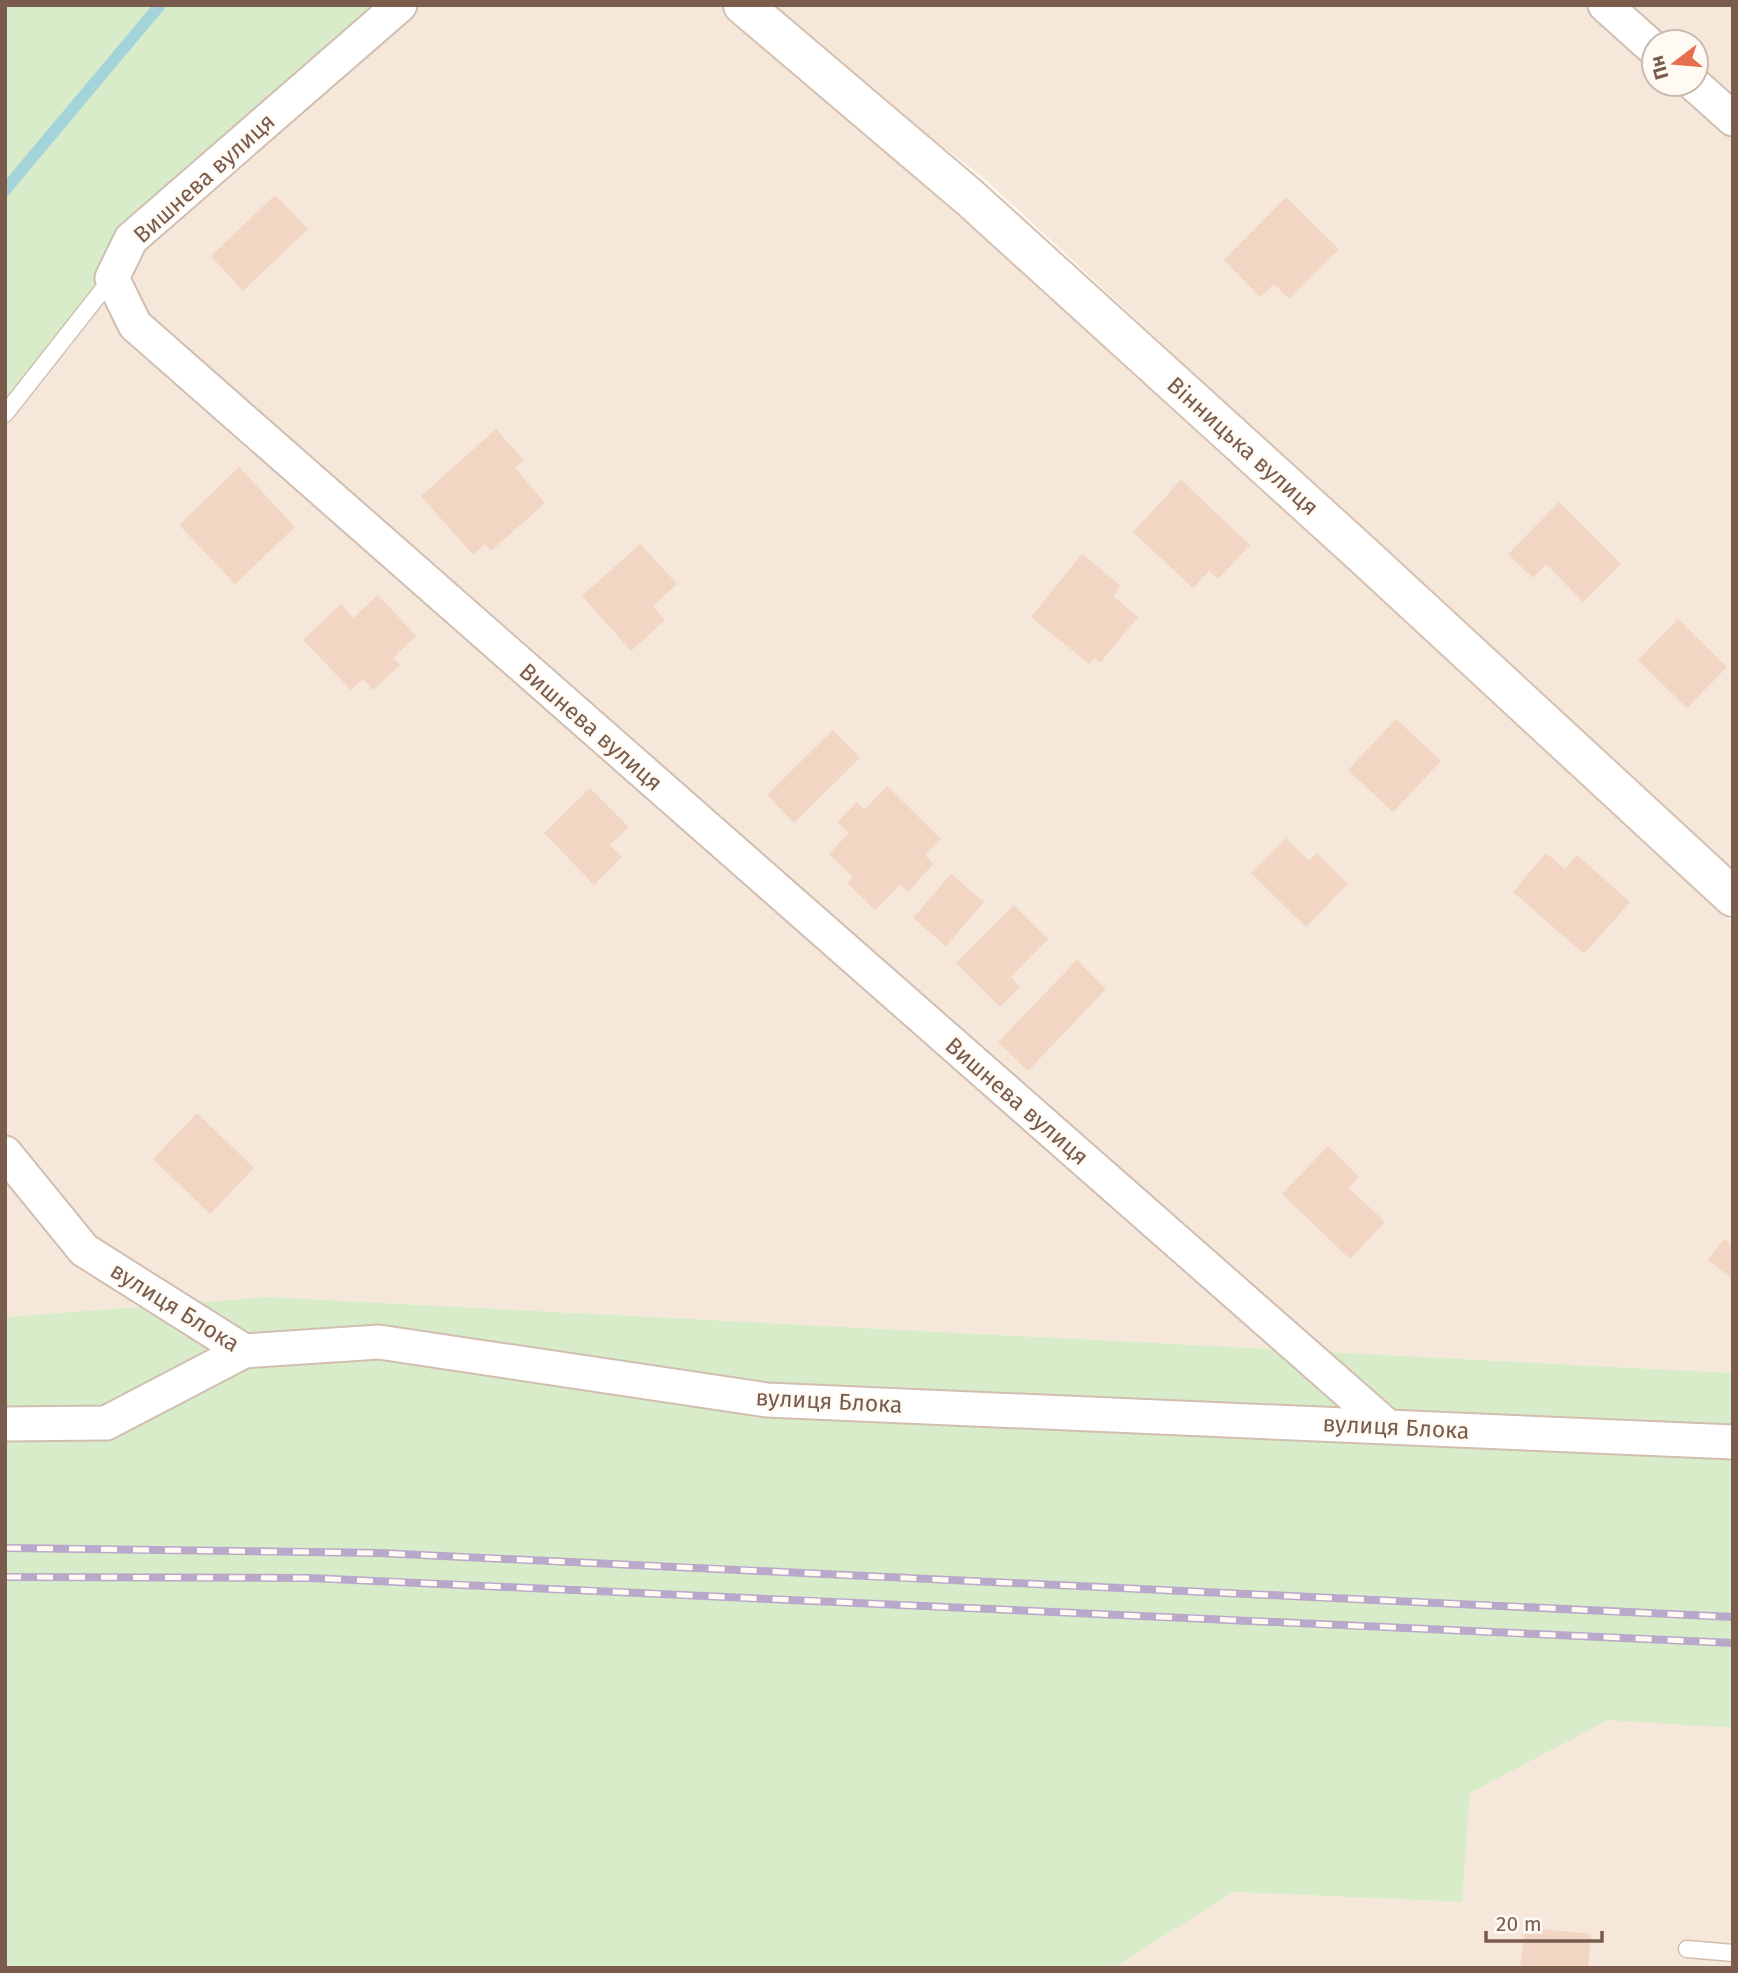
<svg xmlns="http://www.w3.org/2000/svg" width="1738" height="1973" viewBox="0 0 1738 1973" font-family="'Fira Sans',sans-serif">
<style>
.residential{fill:#f5e8da;fill-rule:evenodd}
.green{fill:#d8ecc9}
.lines{fill:none;stroke-linecap:round;stroke-linejoin:round}
.stream{stroke:#a5d3da;stroke-width:12}
.building{fill:#f3d5c3}
.lane-casing{stroke:#d1beb0;stroke-width:19}
.street-casing{stroke:#d1beb0;stroke-width:37}
.secondary-casing{stroke:#d6c0b0;stroke-width:42}
.lane{stroke:#fff;stroke-width:16}
.street{stroke:#fff;stroke-width:33}
.secondary{stroke:#fff;stroke-width:38}
.rail-casing{stroke:#b9a8c9;stroke-width:8}
.rail{stroke:#fffaf3;stroke-width:5;stroke-dasharray:16;stroke-linecap:butt}
.labels{text-anchor:middle;stroke-width:5;stroke-linejoin:round;paint-order:stroke}
.street-label{font-size:23px;fill:#7a5c4d;stroke:#fffaf3}
</style>
<rect width="100%" height="100%" fill="#fdf6ec"/>
<!-- residential -->
<g class="residential">
<path d="M400 5H732L1352 567 1733 923V1373L268 1297 5 1317V414L112 278Z"/>
<path d="M759 5H1733V874L985 179ZM1654 42H1696V84H1654Z"/>
<path d="M1608 1719 1733 1728V1968H1114L1233 1892 1461 1902 1470 1793Z"/>
</g>
<!-- green -->
<g class="green">
<path d="M5 5H400L132 239 5 414Z"/>
<path d="M268 1297 1733 1373V1728L1608 1720 1470 1793 1462 1902 1233 1892 1114 1968H5V1317Z"/>
</g>
<g class="lines">
<!-- stream -->
<path class="stream" d="M5 190 160 5"/>
</g>
<!-- building -->
<g class="building">
<path d="M275 195 308 229 243 291 211 256Z"/>
<path d="M1286 197 1339 249 1289 299 1274 284 1260 297 1224 260Z"/>
<path d="M496 429 524 460 515 468 545 503 491 551 485 544 473 555 421 496Z"/>
<path d="M239 467 295 527 235 584 179 525Z"/>
<path d="M1181 480 1250 545 1218 579 1209 571 1193 588 1133 532Z"/>
<path d="M1559 502 1621 564 1583 602 1546 564 1533 578 1508 554Z"/>
<path d="M640 544 677 584 653 606 665 620 631 651 582 596Z"/>
<path d="M1082 554 1121 586 1113 596 1138 617 1100 663 1094 658 1089 664 1031 617Z"/>
<path d="M378 595 416 636 393 658 400 665 373 690 363 679 351 690 303 640 341 604 353 618Z"/>
<path d="M1678 619 1727 667 1687 708 1638 660Z"/>
<path d="M1396 719 1441 761 1393 812 1348 770Z"/>
<path d="M833 730 860 758 794 823 767 795Z"/>
<path d="M887 786 941 839 925 855 933 864 908 892 900 885 875 910 847 883 853 877 829 854 849 833 837 822 857 802 864 810Z"/>
<path d="M590 788 629 827 610 845 622 857 594 885 544 833Z"/>
<path d="M1286 838 1309 861 1317 853 1348 884 1306 927 1251 873Z"/>
<path d="M1546 853 1565 869 1577 855 1630 902 1584 954 1513 892Z"/>
<path d="M951 874 984 902 946 946 913 918Z"/>
<path d="M1014 905 1048 939 1011 977 1020 987 1000 1007 956 963Z"/>
<path d="M1077 960 1106 989 1028 1071 998 1042Z"/>
<path d="M197 1113 254 1168 210 1214 153 1159Z"/>
<path d="M1328 1146 1359 1177 1349 1188 1385 1222 1350 1259 1282 1194Z"/>
<path d="M1724 1239 1733 1246V1280L1708 1260Z"/>
<path d="M1525 1927 1591 1934 1588 1968H1520Z"/>
</g>
<g class="lines">
<defs>
<g id="lane">
<path d="M5 414 112 278"/>
<path d="M1687 1949 1733 1953"/>
</g>
<g id="street">
<path d="M400 5 131 239 112 278 135 325 1387 1426"/>
<path d="M1605 5 1654 49"/>
<path d="M1694 84 1733 119"/>
<path d="M5 1153 84 1250 244 1351 379 1342 767 1400 1733 1442"/>
<path d="M5 1424 106 1423 244 1351"/>
</g>
<path id="secondary" d="M743 5 969 197 1362 554 1733 897"/>
</defs>
<!-- lane casing -->
<use href="#lane" class="lane-casing"/>
<!-- street casing -->
<use href="#street" class="street-casing"/>
<!-- secondary casing -->
<use href="#secondary" class="secondary-casing"/>
<!-- lane -->
<use href="#lane" class="lane"/>
<!-- street -->
<use href="#street" class="street"/>
<!-- secondary -->
<use href="#secondary" class="secondary"/>
<defs>
<g id="rail">
<path d="M5 1548 379 1553 1733 1617"/>
<path d="M5 1577 310 1578 1733 1643"/>
</g>
</defs>
<!-- rail casing -->
<use href="#rail" class="rail-casing"/>
<!-- rail -->
<use href="#rail" class="rail"/>
</g>
<g class="labels">
<!-- street labels -->
<g class="street-label">
<text transform="translate(204 178) rotate(-42)" y="8">Вишнева вулиця</text>
<text transform="translate(1243 446) rotate(42)" y="8">Вінницька вулиця</text>
<text transform="translate(591 727) rotate(41)" y="8">Вишнева вулиця</text>
<text transform="translate(1017 1101) rotate(41)" y="8">Вишнева вулиця</text>
<text transform="translate(175 1307) rotate(32)" y="8">вулиця Блока</text>
<text transform="translate(829 1401) rotate(3)" y="8">вулиця Блока</text>
<text transform="translate(1396 1427) rotate(3)" y="8">вулиця Блока</text>
</g>
</g>
<!-- border -->
<rect width="1738" height="1973" fill="none" stroke="#7a5c4d" stroke-width="14"/>
<!-- north arrow -->
<g transform="translate(1675 63) rotate(254)"><circle r="33" fill="#fffaf3" stroke="#cabbb1" stroke-width="2"/>
<path d="M0-5L12 26L0 18L-12 26Z" fill="#e76f51"/>
<text y="-10" font-size="19" font-weight="bold" text-anchor="middle" fill="#7a5c4d">Пн</text>
</g>
<!-- scale -->
<path d="M1486 1931v10h116v-10" fill="none" stroke="#7a5c4d" stroke-width="3.5"/>
<text x="1496" y="1931" font-size="21" fill="#7a5c4d" stroke="#fffaf3" stroke-width="5" paint-order="stroke">20 m</text>
</svg>
